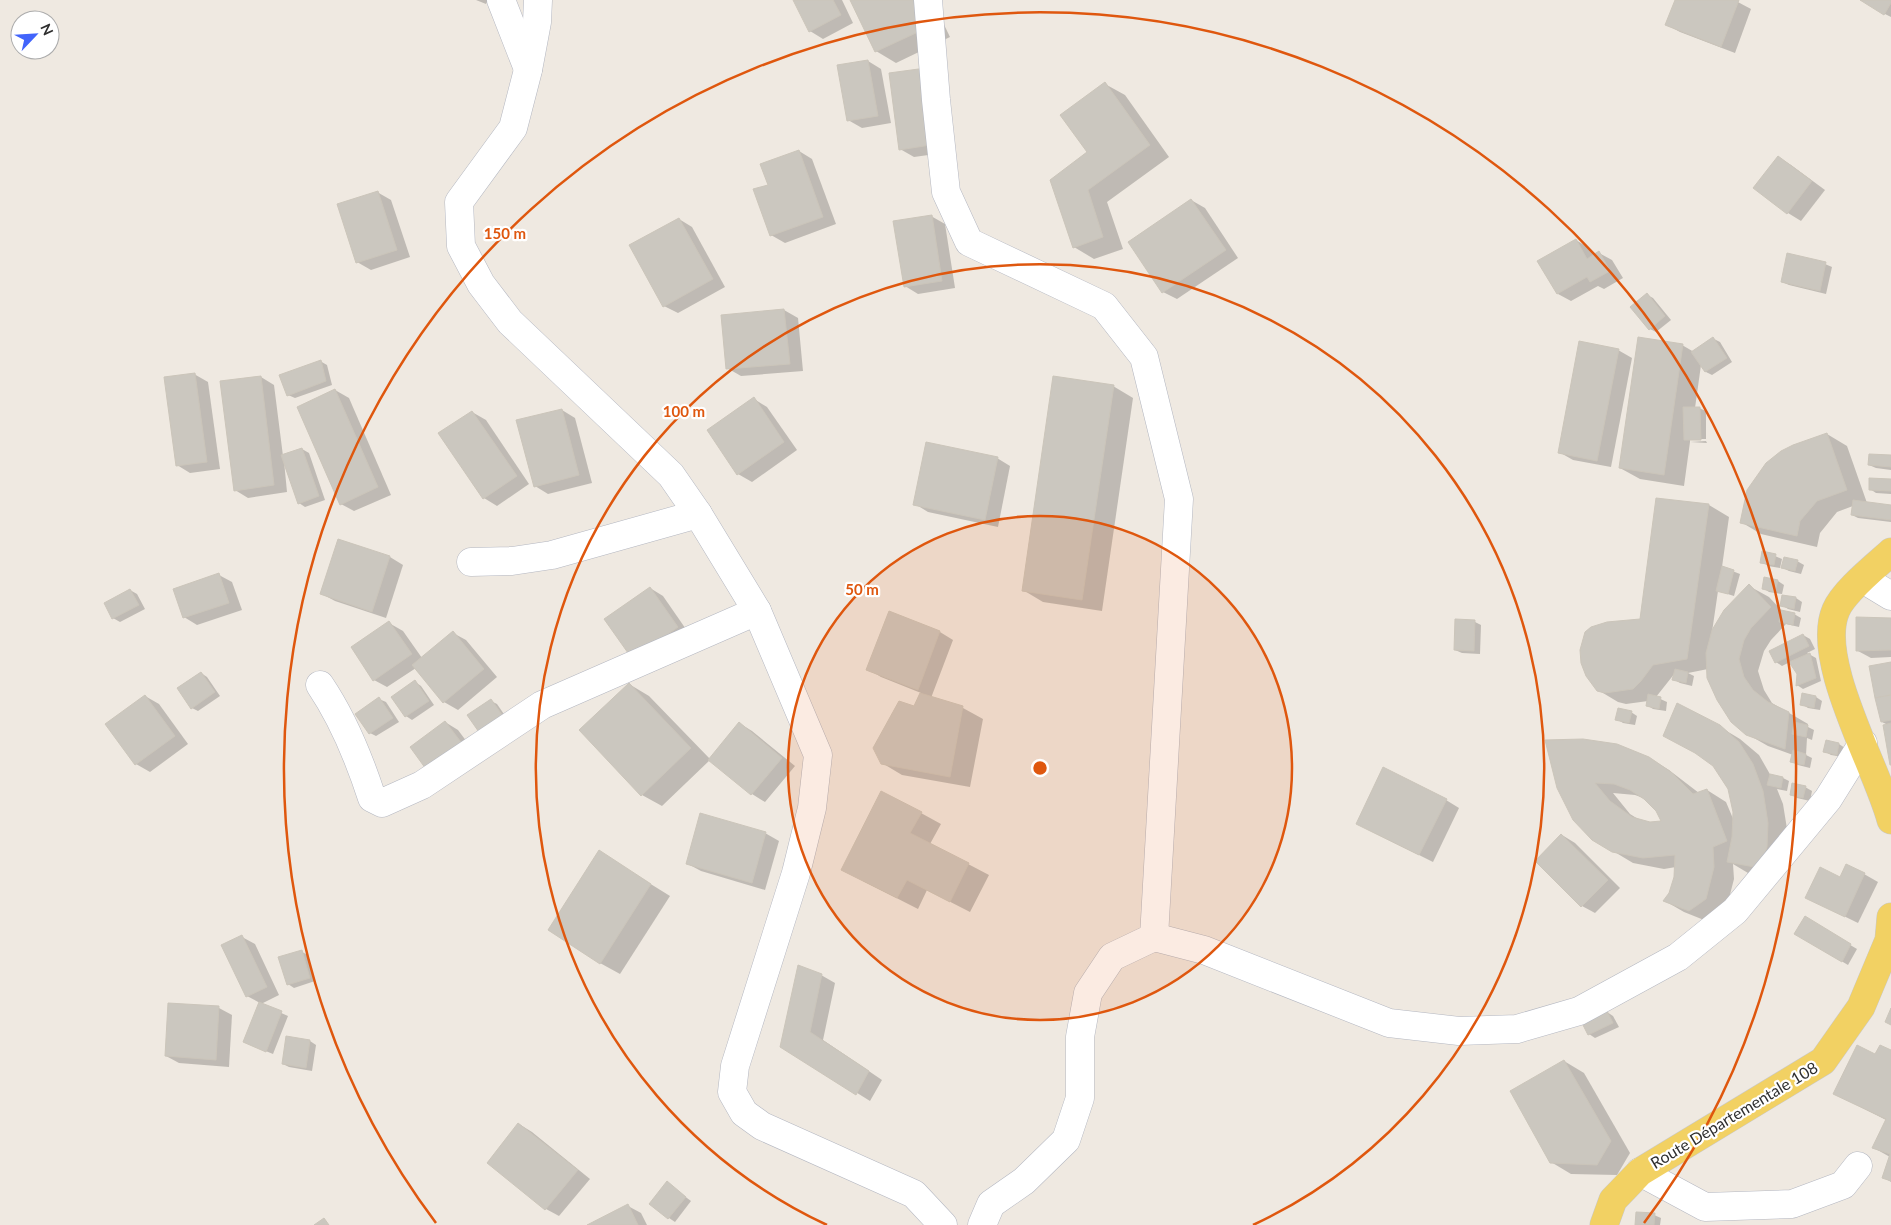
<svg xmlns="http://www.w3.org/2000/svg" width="1891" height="1225" viewBox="0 0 1891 1225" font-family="Lato,sans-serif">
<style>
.shadow{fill:#0003;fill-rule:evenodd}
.building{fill:#cbc7bf;stroke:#cbc5ba;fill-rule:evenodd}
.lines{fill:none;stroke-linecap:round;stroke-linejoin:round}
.minor-casing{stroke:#b4b7c1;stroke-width:29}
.major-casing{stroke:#c9c9c9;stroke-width:29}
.minor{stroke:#fff;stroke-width:28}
.major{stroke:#f2d163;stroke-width:28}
.ring{fill:none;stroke:#df570e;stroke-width:2.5}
.labels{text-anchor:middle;stroke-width:4.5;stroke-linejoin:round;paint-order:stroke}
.street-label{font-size:16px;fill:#2e2e2e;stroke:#fff}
.centre{fill:#df570e;stroke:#fff;stroke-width:2.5}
.ring-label{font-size:15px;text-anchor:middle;font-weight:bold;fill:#df570e;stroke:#fff;stroke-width:4.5;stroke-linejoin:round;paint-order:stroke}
</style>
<rect width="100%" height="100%" fill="#efe9e1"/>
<!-- shadow -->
<g class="shadow">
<path d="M476 0H488L486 4Z"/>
<path d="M794 0H842L853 23 823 39 810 31Z"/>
<path d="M851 0H932L950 37 896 63 876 51Z"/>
<path d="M1676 0H1734L1751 9 1735 53 1680 32 1667 25Z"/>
<path d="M1862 0H1891V17L1885 14Z"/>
<path d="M868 61 881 69 891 123 862 128 848 120Z"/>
<path d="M890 74 950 152 914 157 900 149Z"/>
<path d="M1105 84 1125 95 1169 157 1107 202 1123 249 1094 259 1074 247 1089 153Z"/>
<path d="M799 151 812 159 836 224 785 243 771 235 769 185Z"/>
<path d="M1778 157 1791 165 1825 190 1801 221 1788 213 1755 188Z"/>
<path d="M377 192 391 200 410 257 371 270 357 262Z"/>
<path d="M1191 200 1205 208 1238 258 1177 299 1163 292Z"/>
<path d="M931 216 945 224 955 288 918 294 905 286Z"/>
<path d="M679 219 692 227 725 287 678 313 664 306Z"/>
<path d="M1576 240 1589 248 1594 256 1599 253 1612 260 1623 278 1604 289 1598 286 1571 301 1558 294Z"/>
<path d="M1825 264 1832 267 1826 294 1789 285 1782 282Z"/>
<path d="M1647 295 1653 298 1671 320 1656 332 1650 329Z"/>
<path d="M784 310 798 318 803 371 741 376 727 368 722 316Z"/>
<path d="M1714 339 1720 342 1732 362 1712 375 1706 372 1701 365 1695 408H1699L1706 411V439H1690V442L1706 441 1707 443 1690 442 1684 486 1640 479 1620 468 1682 345 1694 352Z"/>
<path d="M1618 350 1632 358 1611 467 1573 460 1559 452Z"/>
<path d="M320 361 327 365 332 385 295 398 288 395Z"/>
<path d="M194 374 208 382 220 469 190 473 177 465Z"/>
<path d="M261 377 274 385 283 456 302 449 309 453 325 500 305 507 299 503 284 461 287 492 248 498 235 490Z"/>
<path d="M1113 386 1133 398 1102 611 1043 602 1023 590Z"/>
<path d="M335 390 349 398 391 495 354 511 341 504Z"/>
<path d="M754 399 767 407 797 450 752 482 738 474Z"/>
<path d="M562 410 575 418 592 483 548 494 535 486Z"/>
<path d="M472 412 486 420 529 484 497 506 484 498Z"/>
<path d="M1827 434 1847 446 1867 503 1891 506V522L1858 518 1852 515 1853 506 1837 512 1820 533 1817 547 1761 534 1741 522Z"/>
<path d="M1891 456V470L1876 468 1869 465Z"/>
<path d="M997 458 1010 466 998 527 928 512 915 504Z"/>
<path d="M1891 480V494L1876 493 1870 489Z"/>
<path d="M1657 500 1709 505 1729 517 1722 567 1740 574 1734 596 1718 591 1712 632 1749 586 1769 597 1783 612 1794 614 1801 618 1799 627 1786 624 1771 640 1764 651 1758 671 1764 690 1772 703 1808 724V727L1814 730 1812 740 1807 738 1806 755 1812 758 1810 768 1798 765 1792 762 1793 755 1768 746 1747 734 1708 669 1688 673 1694 676 1692 686 1680 683 1673 679 1675 673 1656 697 1667 702 1666 711 1653 709 1647 705 1648 701 1626 704 1618 702 1598 690 1641 620Z"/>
<path d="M339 540 390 557 403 565 386 618 335 601 322 594Z"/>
<path d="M1775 556 1782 559 1780 568 1768 566 1762 562Z"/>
<path d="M1797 561 1804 565 1801 574 1789 571 1783 568Z"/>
<path d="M219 575 232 582 242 610 197 625 184 617Z"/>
<path d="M1778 581 1784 585 1782 594 1769 592 1763 588Z"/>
<path d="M650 588 663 596 690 635 647 666Z"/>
<path d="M130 590 137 594 145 609 120 622 113 618 106 604Z"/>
<path d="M1796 598 1802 602 1800 612 1788 609 1782 605Z"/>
<path d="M890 613 940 632 953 640 931 698 963 708 983 719 970 787 902 775 882 763 915 708 921 693 881 677 868 669Z"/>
<path d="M1891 619V657L1871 658 1858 651Z"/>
<path d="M1456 621 1475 622 1481 625 1480 654 1462 653 1455 650Z"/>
<path d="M389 623 403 631 422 658 453 633 466 640 497 677 458 710 444 702 416 668 387 687 374 680Z"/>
<path d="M1803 635 1810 639 1815 649 1807 653 1816 658 1821 681 1803 689 1797 685 1799 674 1790 662 1782 666 1776 662Z"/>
<path d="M1891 663V762L1888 725 1882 722Z"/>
<path d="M201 673 207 677 220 696 198 711 192 708Z"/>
<path d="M415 682 421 686 434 705 412 720 406 716Z"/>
<path d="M629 684 649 696 710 759 739 723 752 731 795 766 765 802 752 794 710 760 662 806 642 795 581 731Z"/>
<path d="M145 696 159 704 188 744 150 772 136 764Z"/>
<path d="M1816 697 1822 701 1820 710 1808 708 1802 704Z"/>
<path d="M379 699 386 702 399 722 376 736 370 733Z"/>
<path d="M491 701 497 704 510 723 489 738Z"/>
<path d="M1631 712 1637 716 1635 725 1623 723 1617 719Z"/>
<path d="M445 722 458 730 479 758 446 783Z"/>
<path d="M1720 727 1740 739 1759 755 1771 776 1783 778 1789 781 1787 791 1777 789 1783 804 1788 835 1787 859 1780 879 1748 873 1733 864 1734 879 1726 910 1709 922 1684 912 1665 901 1671 893 1676 867 1664 869 1633 863 1593 839 1558 788 1649 758 1669 770 1699 793 1707 790 1726 802 1734 821V812ZM1613 793 1635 795 1646 799 1657 810 1663 822 1650 823 1638 819 1630 814Z"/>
<path d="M1839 744 1845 748 1843 757 1831 755 1824 751Z"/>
<path d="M1805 787 1812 791 1810 801 1797 798 1791 794Z"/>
<path d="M1446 800 1459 808 1433 862 1371 831Z"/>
<path d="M921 813 941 824 930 844 989 875 970 912 927 890 918 909 863 881Z"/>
<path d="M765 833 779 841 765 890 701 871 688 864Z"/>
<path d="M1562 835 1575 843 1620 888 1595 913 1582 906Z"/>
<path d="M599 852 670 896 620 974 600 963Z"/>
<path d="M1864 874 1878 882 1858 923 1807 898 1841 878Z"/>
<path d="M1805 918 1857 949 1848 965 1796 934Z"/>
<path d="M242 937 255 944 279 995 261 1004 288 1016 273 1054 251 1045 260 1003 247 996Z"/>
<path d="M302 952 308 955 315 981 294 988 288 984Z"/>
<path d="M821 975 835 983 823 1040 882 1080 870 1101 782 1046Z"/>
<path d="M219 1008 232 1015 229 1067 179 1063 166 1056Z"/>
<path d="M1607 1012 1613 1016 1619 1027 1595 1038 1589 1034Z"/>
<path d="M287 1037 310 1041 316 1045 312 1071 289 1067 283 1064Z"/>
<path d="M1891 1051V1182L1883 1177 1890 1157 1874 1148 1886 1120 1835 1094 1875 1056Z"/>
<path d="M1564 1061 1584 1073 1630 1153 1617 1175 1571 1174 1551 1162Z"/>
<path d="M519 1124 532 1132 590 1179 559 1216 546 1209 488 1162Z"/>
<path d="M667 1183 691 1201 675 1222 669 1218Z"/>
<path d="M628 1206 641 1213 647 1225H589Z"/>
<path d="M1654 1215 1661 1218 1660 1225H1636Z"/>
</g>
<!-- building -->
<g class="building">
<path d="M793 0H833L841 15 809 32Z"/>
<path d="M850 0H918L931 26 875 52Z"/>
<path d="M1675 0H1739L1721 47 1665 25Z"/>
<path d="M1860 0H1891V3L1884 15Z"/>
<path d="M868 60 878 116 847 121 837 65Z"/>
<path d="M926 68 937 144 899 150 889 73Z"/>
<path d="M1105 82 1150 145 1088 190 1103 237 1073 248 1050 180 1087 152 1060 115Z"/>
<path d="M799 150 823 217 770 236 753 189 768 185 760 164Z"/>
<path d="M1778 156 1812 181 1787 214 1753 188Z"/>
<path d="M378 191 397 250 356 263 337 204Z"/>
<path d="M1191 199 1226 250 1162 293 1128 242Z"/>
<path d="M932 215 942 281 904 287 893 221Z"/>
<path d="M679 218 713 279 663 307 629 245Z"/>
<path d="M1576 239 1587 259 1599 251 1610 271 1590 282 1587 277 1557 294 1537 261Z"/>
<path d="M1787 253 1826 262 1820 291 1781 282Z"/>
<path d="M1647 293 1665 316 1649 330 1630 307Z"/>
<path d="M784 309 790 364 726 369 721 315Z"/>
<path d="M1638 337 1683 344 1664 475 1619 468Z"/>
<path d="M1713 337 1727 358 1705 372 1691 352Z"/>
<path d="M1579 341 1619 349 1597 461 1558 453Z"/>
<path d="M321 360 326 381 287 396 279 375Z"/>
<path d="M195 373 207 462 176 466 164 377Z"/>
<path d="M261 376 274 485 234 491 220 381Z"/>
<path d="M1053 376 1114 385 1082 600 1022 591Z"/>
<path d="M335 389 378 487 340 505 297 407Z"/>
<path d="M754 397 784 442 737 475 707 430Z"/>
<path d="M1683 407H1700L1701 440H1684Z"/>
<path d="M562 409 579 475 534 487 516 420Z"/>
<path d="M472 411 517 476 483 499 438 433Z"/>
<path d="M1827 433 1847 490 1817 501 1800 521 1797 536 1740 523 1747 490 1766 463 1781 451 1793 445Z"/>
<path d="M926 442 998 457 985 520 913 505Z"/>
<path d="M302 448 319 496 298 504 281 455Z"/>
<path d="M1869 454 1891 455V467L1868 465Z"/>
<path d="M1869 478 1891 479V491L1869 490Z"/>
<path d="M1656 498 1709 504 1687 659 1653 665 1641 681 1633 689 1605 693 1597 691 1586 676 1581 663 1580 650 1585 632 1591 627 1607 622 1640 619Z"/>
<path d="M1853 500 1891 505V520L1851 515Z"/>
<path d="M338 539 390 556 372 612 320 594Z"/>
<path d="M1762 551 1776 554 1774 565 1760 563Z"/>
<path d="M1784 557 1798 560 1795 571 1781 568Z"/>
<path d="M1722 566 1734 570 1728 594 1716 591Z"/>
<path d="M219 573 229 603 183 618 173 589Z"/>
<path d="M1764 577 1778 580 1775 592 1762 589Z"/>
<path d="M1749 584 1771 607 1751 628 1744 640 1739 659 1744 677 1753 690 1768 702 1789 712 1785 749 1746 735 1731 722 1717 700 1707 678 1706 653 1712 630 1724 610Z"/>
<path d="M650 587 678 627 633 660 604 619Z"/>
<path d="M130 589 139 605 112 619 104 603Z"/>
<path d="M1782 595 1796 597 1794 609 1780 606Z"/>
<path d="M1781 610 1795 613 1793 625 1779 622Z"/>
<path d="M889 611 940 631 918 690 866 670Z"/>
<path d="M1856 617 1891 618V650L1856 651Z"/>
<path d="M1455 619 1475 620 1474 651 1454 650Z"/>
<path d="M389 621 412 654 373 681 351 647Z"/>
<path d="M453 631 484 669 443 703 412 665Z"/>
<path d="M1803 634 1809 646 1775 663 1769 651Z"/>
<path d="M1810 653 1816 678 1796 686 1797 674 1789 662Z"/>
<path d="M1891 662V695L1875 698 1869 666Z"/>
<path d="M1675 669 1688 672 1686 683 1672 680Z"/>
<path d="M201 672 215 692 191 709 177 688Z"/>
<path d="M415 680 429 701 405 717 391 697Z"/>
<path d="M629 683 691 748 641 796 579 730Z"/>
<path d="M920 693 963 706 950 777 881 764 873 748 899 701 914 706Z"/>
<path d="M1802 693 1816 696 1814 708 1800 705Z"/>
<path d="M1648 694 1661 697 1659 709 1646 706Z"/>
<path d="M145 695 175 736 135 765 105 724Z"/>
<path d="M1891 695V720L1881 722 1875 698Z"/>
<path d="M379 697 393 718 369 734 355 714Z"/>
<path d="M491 699 505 719 481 735 467 715Z"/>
<path d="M1677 703 1720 725 1739 742 1753 764 1763 791 1768 823 1767 847 1760 868 1727 862 1732 837 1733 812 1728 789 1713 766 1695 753 1663 736Z"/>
<path d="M1618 708 1632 711 1629 723 1615 720Z"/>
<path d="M445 721 467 750 431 776 410 747Z"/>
<path d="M739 722 782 758 751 795 708 760Z"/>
<path d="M1794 722 1808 725 1806 737 1792 734Z"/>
<path d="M1891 723V765H1890L1883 725Z"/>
<path d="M1583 739 1617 744 1649 757 1671 772 1693 794 1707 789 1727 841 1713 847 1714 867 1706 899 1689 911 1663 901 1669 893 1674 877 1675 855 1643 858 1612 852 1592 840 1573 820 1557 788 1545 740ZM1595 783 1614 784 1630 790 1644 799 1656 811 1661 821 1650 822 1632 817 1610 801Z"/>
<path d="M1826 740 1839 743 1837 755 1823 752Z"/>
<path d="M1793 750 1806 754 1804 765 1790 762Z"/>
<path d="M1383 767 1447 799 1419 855 1356 824Z"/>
<path d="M1770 774 1783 777 1781 788 1767 785Z"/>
<path d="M1792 783 1806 786 1803 798 1790 795Z"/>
<path d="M881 791 922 812 910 833 969 863 950 902 907 880 897 898 841 870Z"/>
<path d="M700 813 766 832 752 883 686 864Z"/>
<path d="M1561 834 1608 880 1581 907 1535 861Z"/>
<path d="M599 850 651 884 600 964 548 930Z"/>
<path d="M1846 864 1865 873 1845 917 1805 898 1820 867 1840 877Z"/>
<path d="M1805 916 1851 944 1842 962 1794 934Z"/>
<path d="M242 935 267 987 246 997 221 945Z"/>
<path d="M302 950 310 978 287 985 278 957Z"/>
<path d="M798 965 822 974 810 1032 869 1071 856 1095 780 1047Z"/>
<path d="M259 1002 282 1011 266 1052 243 1042Z"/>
<path d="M168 1003 219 1006 216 1060 165 1056Z"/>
<path d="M1891 1008V1025L1885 1022Z"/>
<path d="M1607 1011 1613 1023 1588 1035 1582 1023Z"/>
<path d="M286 1036 310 1040 306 1068 282 1064Z"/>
<path d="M1857 1045 1875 1054 1880 1045 1891 1050V1181L1882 1178 1890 1154 1872 1148 1886 1119 1833 1094Z"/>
<path d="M1564 1060 1611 1141 1597 1165 1550 1163 1510 1091Z"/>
<path d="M518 1123 578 1170 545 1210 487 1163Z"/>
<path d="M667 1181 686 1197 668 1219 649 1204Z"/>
<path d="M628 1204 638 1225H587Z"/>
<path d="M1636 1212 1655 1213 1654 1225H1635Z"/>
<path d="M324 1218 329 1225H314Z"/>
</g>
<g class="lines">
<defs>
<g id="minor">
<path d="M501 0 528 69"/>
<path d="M538 0 537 22 528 70 513 128 459 202 461 246 481 284 510 322 671 475 698 514 757 611 818 755 812 808 796 873 735 1066 732 1092 744 1113 762 1126 914 1194 943 1225"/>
<path d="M928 0 936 100 946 192 969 242 1104 306 1144 357 1179 499 1154 937"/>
<path d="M471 562 512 561 552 555 698 514"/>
<path d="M1863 579 1891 596"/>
<path d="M320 685C343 719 359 758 372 798L382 803 422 785 542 705 757 611"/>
<path d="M1640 1172 1705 1207 1792 1204 1843 1185 1858 1166"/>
<path d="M982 1225 991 1204 1024 1181 1066 1140 1080 1098V1037L1088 993 1112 957 1154 937 1204 950 1389 1023 1459 1031 1517 1029 1579 1011 1678 957 1735 911 1828 799 1863 743"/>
</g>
<g id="major">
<path d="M1891 552C1876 566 1844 591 1836 610 1814 660 1877 767 1891 820"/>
<path d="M1604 1225 1613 1200 1640 1172 1823 1061 1861 1007 1889 940 1891 917"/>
</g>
</defs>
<!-- minor casing -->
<use href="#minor" class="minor-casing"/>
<!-- major casing -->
<use href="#major" class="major-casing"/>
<!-- minor -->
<use href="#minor" class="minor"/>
<!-- major -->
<use href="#major" class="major"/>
</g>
<!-- distance rings -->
<circle cx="1040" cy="768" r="252" fill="#df570e" fill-opacity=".12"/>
<g class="ring">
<circle cx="1040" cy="768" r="252"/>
<path d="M827 1225A504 504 0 1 1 1253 1225"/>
<path d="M436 1223A756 756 0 1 1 1644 1223"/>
</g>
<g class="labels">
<!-- street labels -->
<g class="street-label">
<text transform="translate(1734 1115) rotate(-31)" y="6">Route Départementale 108</text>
</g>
</g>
<circle cx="1040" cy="768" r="8" class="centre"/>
<g class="ring-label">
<text x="505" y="239">150 m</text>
<text x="684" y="417">100 m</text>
<text x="862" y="595">50 m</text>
</g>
<!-- north arrow -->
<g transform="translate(35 35) rotate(65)"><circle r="24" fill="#ffffff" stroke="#ababab"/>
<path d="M0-4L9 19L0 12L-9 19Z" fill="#4264fb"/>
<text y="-8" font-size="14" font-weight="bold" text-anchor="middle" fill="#2e2e2e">N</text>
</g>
</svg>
